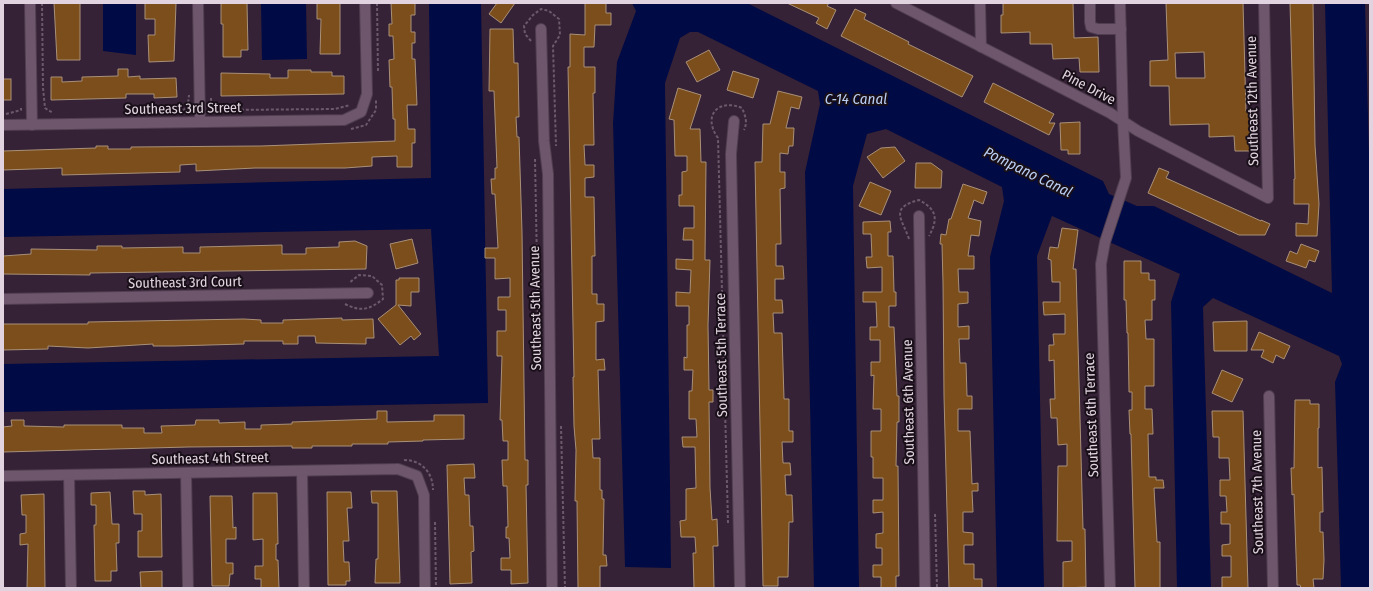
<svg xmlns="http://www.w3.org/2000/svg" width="1373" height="591" viewBox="0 0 1373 591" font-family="'Fira Sans Condensed',sans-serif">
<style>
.water{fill:#000a45}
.building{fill:#7b4e1b;stroke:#a99078;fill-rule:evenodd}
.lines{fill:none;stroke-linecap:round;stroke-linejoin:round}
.minor-casing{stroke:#503f50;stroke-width:12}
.path{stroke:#6b5a6b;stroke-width:2;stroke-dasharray:3 2;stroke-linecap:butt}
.minor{stroke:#6e566d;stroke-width:10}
.labels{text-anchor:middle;stroke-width:4;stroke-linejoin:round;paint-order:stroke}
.street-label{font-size:14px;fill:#e1d4e0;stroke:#180f18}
.water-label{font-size:15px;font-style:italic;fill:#bacef3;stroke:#180f18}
</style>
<rect width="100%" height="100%" fill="#362236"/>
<!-- water -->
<g class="water">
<path d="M103 3H136V55L103 51Z"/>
<path d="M261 3H306L307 59 262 60Z"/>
<path d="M429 3H481L488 403 3 412V364L439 356 431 229 3 237V189L431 178Z"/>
<path d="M632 3H747L1103 181 1109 194 1137 206H1154L1332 293 1325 3H1365L1370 192V391L1369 393 1370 588H1341L1335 382 1342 364 1339 356 1213 298 1203 307 1211 588H1177L1171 302 1180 274 1052 216 1037 256 1044 588H997L990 257 1004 201 1002 187 886 129 867 134 853 186 859 588H814L805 172 820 104 818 91 698 32H690L680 38 665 83 671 568 625 567 613 123 617 62 636 11Z"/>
</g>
<!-- building -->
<g class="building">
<path d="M54 3H80V60H57Z"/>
<path d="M145 3H176L174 61 149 62 148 35H155V19H145Z"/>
<path d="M221 3H247L248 50H241V57H223V24H221Z"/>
<path d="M317 3H340V54H320L321 19H317Z"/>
<path d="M391 3H415V15H411V32H415V43H412V59H415L417 105H407L408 129H415V143H412V167H397V156L372 157V166L345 168H255L196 171V164L180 165V172L62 175V168L3 170V151L96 148V146H108V149H131V147L261 146 395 141V119H393L392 87H390L389 60 394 59 393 36H389V24H392Z"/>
<path d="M497 3H515L501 23 489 14Z"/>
<path d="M585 3H606V13H611V25H595L594 47H584V67H595V93H593L594 145H584L585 165H594V177L585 178V197H594L595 256H592V294H597V304H604V321L596 322V360L604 359 605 370H598L600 439H592L593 458H600V490H602V499H604L603 555H606L607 566H600V588H578L577 501H575L576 450 574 426 573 377H574L568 67H570V34L585 35Z"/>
<path d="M787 3H829L827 6 836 10 827 29 816 23 819 18Z"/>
<path d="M1003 3H1073L1074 38 1098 37 1099 72H1080L1079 58 1053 59 1052 44H1030V32L1001 33V15H1003Z"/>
<path d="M1166 3H1243L1246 111H1250V151H1235L1234 136 1209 137V124L1170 125 1169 86H1150V61L1168 60ZM1204 52 1205 78H1176L1175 53Z"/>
<path d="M1290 3H1313L1315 145 1319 204 1317 236H1296V223L1308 224 1309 204H1294V179H1295Z"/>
<path d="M855 9 866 14 864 19 909 42 908 44 973 76 962 97 841 36Z"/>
<path d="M490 29H513L514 63H518L519 117H516L517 137H519L522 232 525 460H528V485H526L528 583 511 584V570H501V558H510L509 538H506V527H508L507 486H503L502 460H508V441H503L502 420H500L502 356H497V331H506V310H498V297H510V278L495 279V258H485V248H498L495 194H492L491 179H495V168H497L494 91H489Z"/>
<path d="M709 50 720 70 697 82 686 62Z"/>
<path d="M118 69H128V77L140 76V79L176 78 177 97 154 98V94H126V98L51 100V77H62V82L82 81V77L118 76Z"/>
<path d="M288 70H311V72H332V76H344V94L221 96V73L270 74V78H288Z"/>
<path d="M733 71 759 79 753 98 727 90Z"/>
<rect x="3" y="79" width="8" height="21"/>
<path d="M993 83 1054 114 1049 123H1055L1049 135 984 102Z"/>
<path d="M678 88 701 95 690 129H700L701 162H706L705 260H710L708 325 709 390H713V402H709L710 488 712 520 717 519 718 546H713L714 588H694L693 553H696L695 537H681L680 521 686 520V489L696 488 695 447H683L682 437H697L696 419H689V391H692L693 370H684V357L687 358V325H689V306H676V292L690 293 691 270 676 269V259L693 260V240H683L684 228H694V206H679V195H682V172L687 171V156H675L674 120 669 119Z"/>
<path d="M778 91 802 97 799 109 791 107 786 128H794L793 146H789L788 154 780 153V172H785V188L780 189 781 244H776V266H783L784 279H775V300H782L783 313H773L774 333H782L784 399H789V431H793V442H782L783 463H790L791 475H785L786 495H792L793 522H789L788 577H778V586H763L755 162H762L763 124H770Z"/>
<path d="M1080 122V154H1068V150H1061L1060 123Z"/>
<path d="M895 147 905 161 883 178 867 157 881 148Z"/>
<path d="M916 163H931L942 171 941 188H915Z"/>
<path d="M1159 168 1169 172 1166 178 1261 221V220L1270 224 1265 235H1239L1148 193Z"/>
<path d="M870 182 891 191 881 215 859 206Z"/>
<path d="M963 184 987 192 983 204 974 200 968 218 981 221 979 236 971 235 968 256H974V269H958L959 292H968V303L958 304V327L969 326V339H959L960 363H966L967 396H972V409H958V431H970L972 484 978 483V491H972L973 512H963V532L973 533V545H964V564H974V579H982V588H949L944 396 943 283 942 244H940L941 234 946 235 949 219H951Z"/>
<path d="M890 221 891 232H888V256H893L894 292H896V306H889V327H894L897 396H899V422H897L896 466H898L899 576H896V588H881V577H873V565H882V548H876V534L883 533V512L873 513V500H883V478H873V457H871V431H881V409H873L874 375 871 376V362H880V340H870V327H877L876 302H863V292H882V267L867 268 866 257H872L871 234H863V222Z"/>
<path d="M1062 228 1078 230 1073 269H1076L1083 529H1085L1086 587 1063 588V562L1072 561V541H1057L1058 466H1067V444L1058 445 1057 418H1051L1050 399H1055L1054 360 1049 361V345H1054L1053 334H1065V314L1044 315 1043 302H1060V282H1052L1051 260 1048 259 1050 247 1058 248Z"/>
<path d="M412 239 418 263 396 269 390 244Z"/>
<path d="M355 241 367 246 366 269 90 273V275L3 274V256L31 254V249L97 250V246H122V248L183 247V253H200V247L282 245V254H306V248L339 247V242Z"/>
<path d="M1301 244 1319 251 1315 262 1309 260 1306 268 1286 261 1290 251 1297 254Z"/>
<path d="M1124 261H1141V273H1149V280H1155V300H1152V320H1145L1146 339H1154V386H1145V409H1152L1153 434H1148L1149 477H1156V480H1163L1164 488H1154L1157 542H1160V588H1135L1131 434H1130L1129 410H1132V392H1129L1128 333H1127L1126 300H1124Z"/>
<path d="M399 278H419V292H411V306L398 305 421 334 414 340 411 336 400 345 378 319 396 305V280H399Z"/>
<path d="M342 318V320L373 319 374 338H366V344L316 343 315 336H298V344H283V341H244V344L174 346H153V344L88 348 48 346V349L3 350V324H88V322L244 319 261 320V323H283V320Z"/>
<path d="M1247 321V351H1214L1213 322Z"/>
<path d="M1259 332 1290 346 1284 359 1276 355 1273 363 1261 357 1264 350H1251Z"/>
<path d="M1222 370 1243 379 1232 402 1212 393Z"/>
<path d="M1295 400H1310V404H1319V428H1318V468L1322 467 1323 512H1320V532H1323L1324 560 1323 579H1313L1314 588H1301L1300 585H1297L1294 494 1292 495 1291 468H1294Z"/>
<path d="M377 411H387V422L434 421V415H464V439L423 440V441L388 442V444H352V446H312V448H292V446L188 447 3 452V427L12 426 11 420H24V426L64 427V425H122V428H144V433H162L161 426 195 425 196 420H219V423L245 422V429H261V425L292 424V422L377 419Z"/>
<path d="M1212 411H1243L1248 588H1222V577H1231V556H1222V545L1230 544V524H1221V512H1227L1226 496H1220V480H1230L1229 458H1219V437H1213Z"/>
<path d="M474 464 475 478H464L465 495H469L470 526H473L474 551 471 552 472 583 450 584 447 465Z"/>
<path d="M133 491H145V495L161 494 162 557H138V531H142V514H134Z"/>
<path d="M371 491H397L400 583H375L376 559H378V503H372Z"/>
<path d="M110 492 112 524H119V543H116L117 571H111V581H95L94 525H96V505H91V493Z"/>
<path d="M327 492H351L352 508H347L349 541H343L344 562H349L350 581H346V585H328Z"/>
<path d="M253 493H277L278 544H276V560H278L279 588H261V579H255V566H263V539L253 540Z"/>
<path d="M44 494 45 588H27L28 544 20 545V534L26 533V515H22L21 495Z"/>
<path d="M210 496H232L233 528 236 527V539H226V563H233V574H230L229 586H212Z"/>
<path d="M162 571V588H141L140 572Z"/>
</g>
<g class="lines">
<defs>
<g id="minor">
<path d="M30 3 32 125"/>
<path d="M198 3 200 122"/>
<path d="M896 3 1110 113 1138 131 1268 198 1264 3"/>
<path d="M980 3 981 47"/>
<path d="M1090 3V22L1091 27 1098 29H1121"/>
<path d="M541 29 544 141 548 174 552 588"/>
<path d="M734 121 731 154 740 588"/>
<path d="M3 125 344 120 361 112 367 94 365 3"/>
<path d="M919 216 925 588"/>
<path d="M3 299 368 293"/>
<path d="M1269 396 1273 588"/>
<path d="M302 471 304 588"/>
<path d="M186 473 188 588"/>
<path d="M69 475 71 588"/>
<path d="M3 476 398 469 417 476 424 495 425 588"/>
<path d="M1110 588 1101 264 1105 242 1126 178 1123 122 1120 3"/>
</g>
</defs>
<!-- minor casing -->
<use href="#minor" class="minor-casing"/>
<!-- path -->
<g class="path">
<path d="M42 3 43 88 45 108 53 113"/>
<path d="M377 3 378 72"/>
<path d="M531 41 525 34 524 26 533 15 541 9 549 11 559 19 560 35 553 46 556 146"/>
<path d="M211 98V108L225 110 335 109 350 105"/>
<path d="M173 112 184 110 188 104 189 95"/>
<path d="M6 114 21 110V108"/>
<path d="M351 129 366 125 376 110V100"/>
<path d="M535 159 538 317"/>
<path d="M909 239C903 220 888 208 919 200 936 209 939 218 929 236"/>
<path d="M345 304C361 312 369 310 383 299L382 285 372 276 359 275 349 283"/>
<path d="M561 426 565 588"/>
<path d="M404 460C422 460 433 473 433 490"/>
<path d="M935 514 937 588"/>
<path d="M435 522 436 588"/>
<path d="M728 523 718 138C702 116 718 98 742 108 745 115 748 122 744 130"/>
</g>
<!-- minor -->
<use href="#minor" class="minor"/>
</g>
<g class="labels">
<!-- street labels -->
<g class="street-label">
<text transform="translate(1089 87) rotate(28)" y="5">Pine Drive</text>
<text transform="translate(1252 101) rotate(-91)" y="5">Southeast 12th Avenue</text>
<text transform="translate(183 108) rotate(-1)" y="5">Southeast 3rd Street</text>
<text transform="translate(185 282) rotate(-1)" y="5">Southeast 3rd Court</text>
<text transform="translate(535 308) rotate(-91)" y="5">Southeast 5th Avenue</text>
<text transform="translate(721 355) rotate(-91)" y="5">Southeast 5th Terrace</text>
<text transform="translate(908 402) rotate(-91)" y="5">Southeast 6th Avenue</text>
<text transform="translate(1091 415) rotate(-92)" y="5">Southeast 6th Terrace</text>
<text transform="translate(210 458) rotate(-1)" y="5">Southeast 4th Street</text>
<text transform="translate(1257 492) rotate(-91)" y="5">Southeast 7th Avenue</text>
</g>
<!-- water labels -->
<g class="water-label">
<text x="856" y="104">C-14 Canal</text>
<text transform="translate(1028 172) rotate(26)" y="5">Pompano Canal</text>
</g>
</g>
<!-- border -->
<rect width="1373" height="591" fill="none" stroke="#e1d4e0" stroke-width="8"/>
</svg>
